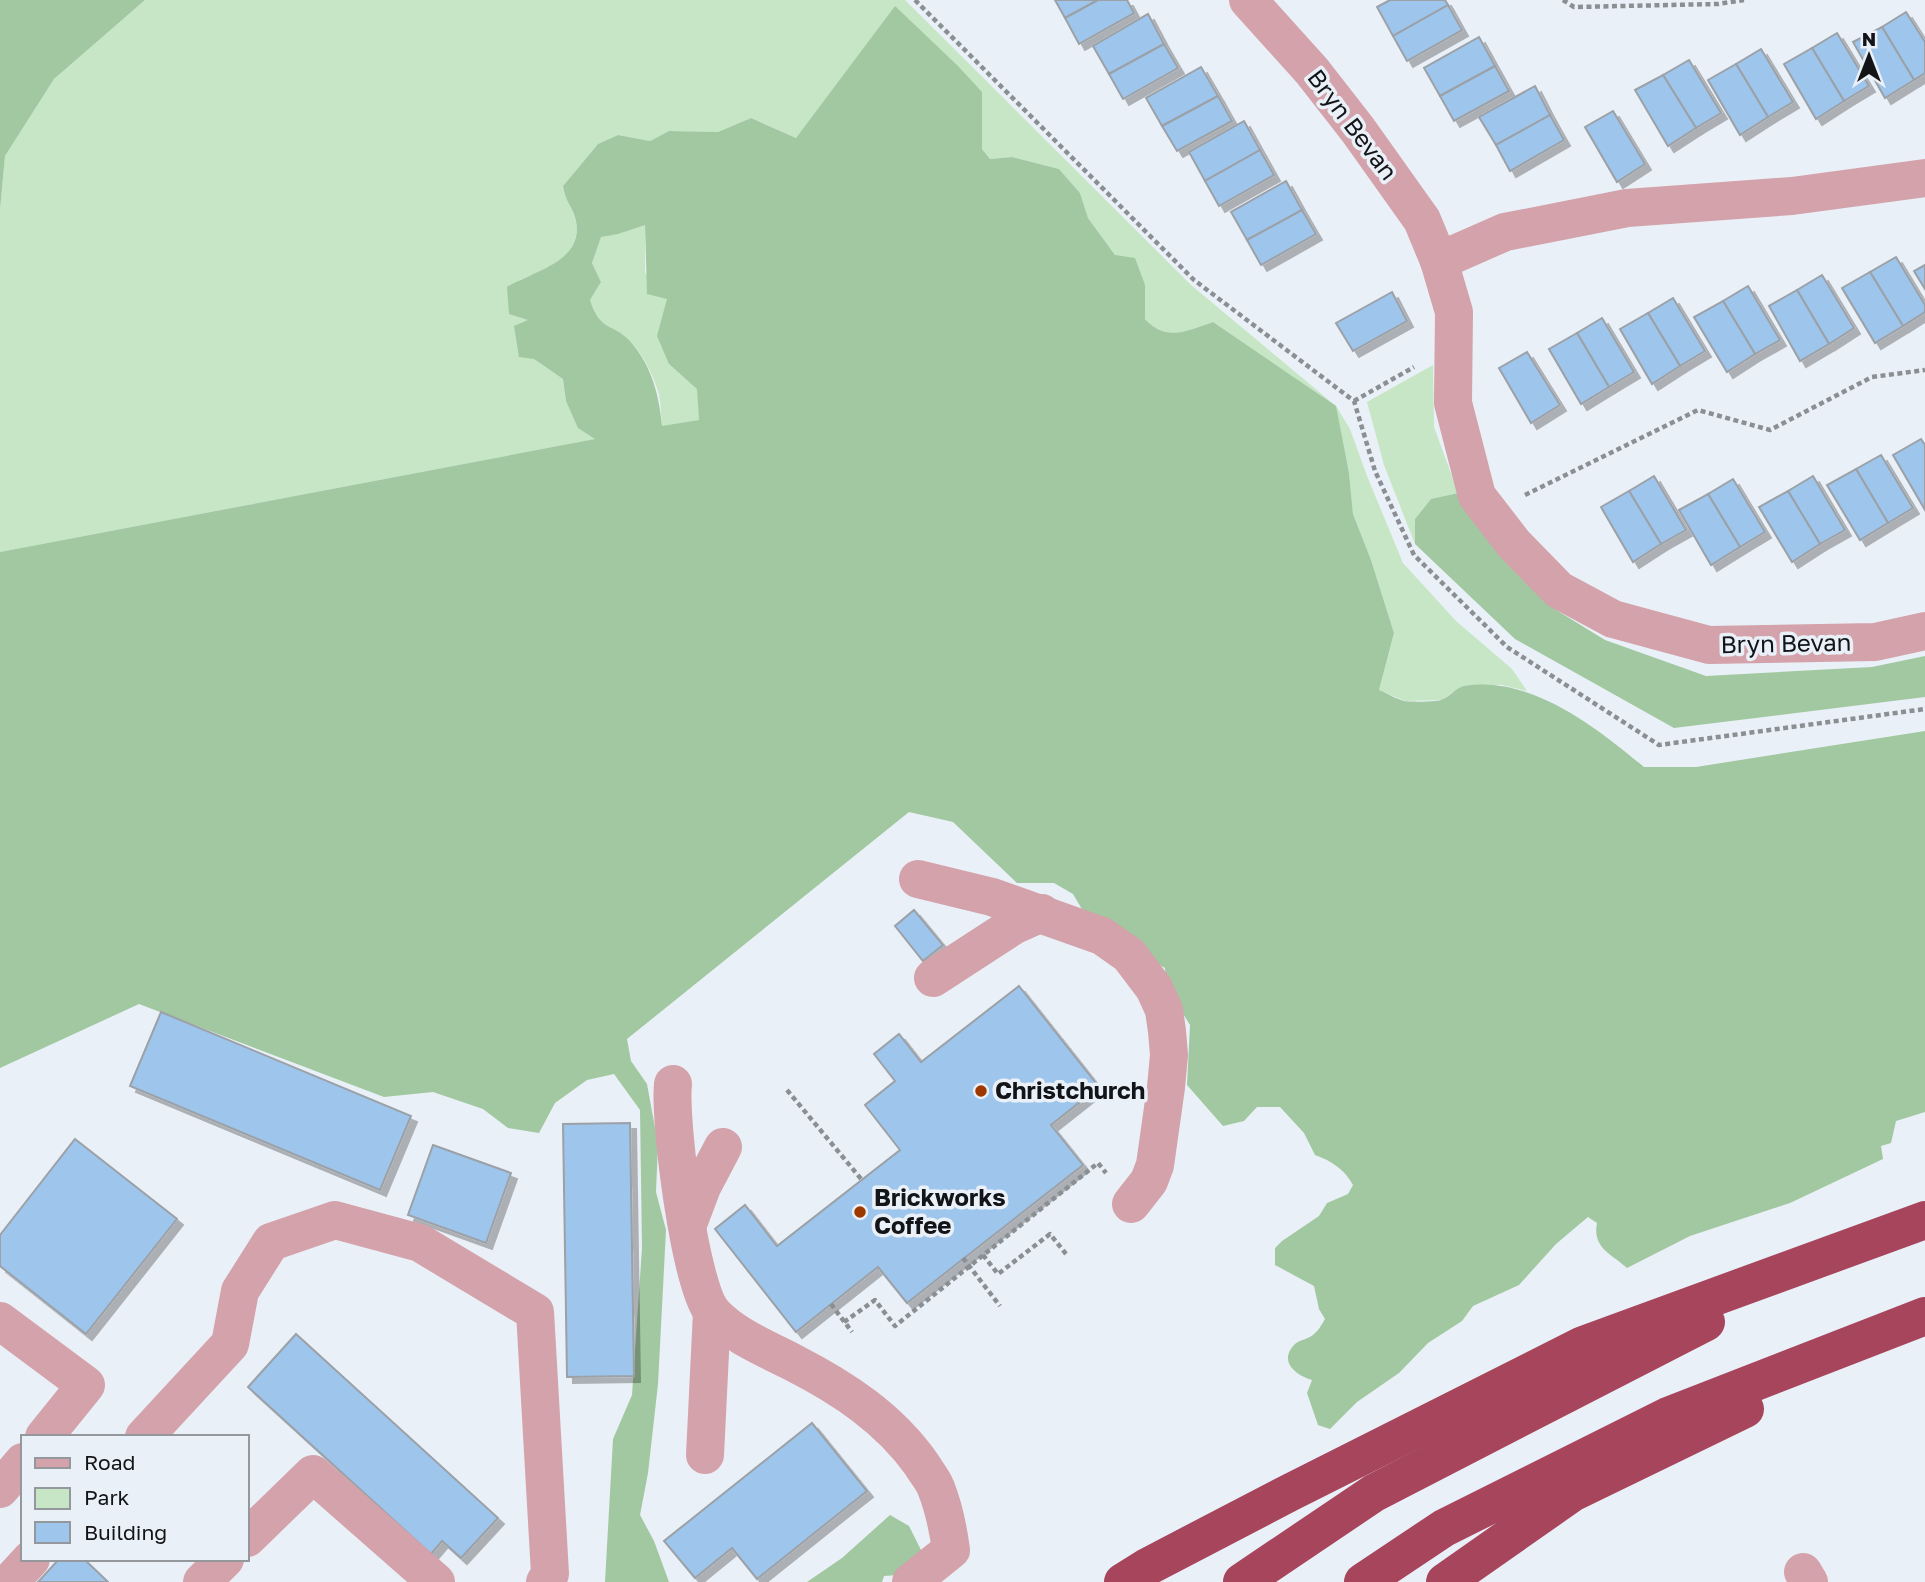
<svg xmlns="http://www.w3.org/2000/svg" width="1925" height="1582" viewBox="0 0 1925 1582" font-family="'Golos Text',sans-serif">
<style>
.green{fill:#c6e6c5}
.forest{fill:#a1c8a0;fill-rule:evenodd}
.building{fill:#9ec5ec;stroke:#9ba1a7;stroke-width:2;filter:url(#shadow)}
.lines{fill:none;stroke-linecap:round;stroke-linejoin:round}
.path{stroke:#8a8f94;stroke-width:4.5;stroke-dasharray:5 3.5;stroke-linecap:butt}
.minor{stroke:#d3a2aa;stroke-width:38}
.highway{stroke:#a6455c;stroke-width:38}
.poi-dot{fill:#9d3900;stroke:#eaf0f7;stroke-width:2.5}
.labels{text-anchor:middle;stroke-width:7;stroke-linejoin:round;paint-order:stroke}
.street-label{font-size:24px;fill:#121417;stroke:#eaf0f7}
.poi-label{font-size:24px;font-weight:bold;fill:#121417;stroke:#eaf0f7;text-anchor:start}
</style>
<defs>
<filter id="shadow"><feDropShadow dx="6" dy="6" stdDeviation="0" flood-color="#0004"/></filter>
</defs>
<rect width="100%" height="100%" fill="#eaf0f7"/>
<!-- green -->
<g class="green">
<path d="M145 0H905L1191 285 1336 406 1350 429 1367 476 1403 563 1456 621 1512 669 1527 691 1502 685H1482L1460 687 1442 700 1405 701 1379 690 1394 633 1371 560 1353 514 1349 473 1335 406 1213 322C1187 331 1166 342 1145 319V285L1115 255 1088 218 1080 193 1059 169 1012 157 990 159 982 149 980 122 957 65 895 7 796 138 751 118 718 132 669 131 650 141 618 135 598 144 563 186C565 202 574 210 576 222 582 257 545 270 519 280L529 320 534 359 563 379 566 401 596 439 0 552V210L5 156 54 79Z"/>
<path d="M645 224V273L667 298 669 364 698 389 699 420 662 427C661 416 661 404 659 394 654 377 641 348 626 338 607 324 598 326 590 300L601 282 592 263 601 236 618 234Z"/>
<path d="M1433 365 1434 427 1458 493 1431 499 1415 519V544L1384 465 1367 402Z"/>
</g>
<!-- forest -->
<g class="forest">
<path d="M0 0H145L54 79 5 156 0 210Z"/>
<path d="M895 6 957 65 982 92V149L990 159 1012 157 1059 169 1080 193 1088 218 1115 255 1135 258 1145 285V319C1166 342 1187 331 1213 322L1336 406 1349 473 1353 514 1371 560 1394 633 1379 690C1387 693 1396 699 1404 701 1410 702 1436 702 1441 700 1450 697 1455 688 1464 686 1530 675 1596 727 1644 767H1696L1925 731V1112L1896 1121 1891 1143 1881 1146 1883 1159 1790 1203 1690 1236 1627 1268C1612 1254 1592 1248 1597 1223L1588 1217 1556 1244 1519 1285 1473 1306 1462 1321 1428 1343 1399 1373 1357 1402 1330 1429 1318 1425 1307 1393 1312 1380C1295 1375 1278 1361 1295 1344 1301 1339 1310 1339 1315 1333 1319 1330 1322 1324 1325 1319L1319 1309 1314 1286 1275 1265V1248L1282 1241 1319 1216 1327 1203 1348 1194 1353 1185C1345 1170 1332 1161 1315 1155L1304 1133 1280 1107H1257L1244 1121 1223 1126 1187 1085 1190 1025 1166 986 1165 968 1145 957 1083 911 1073 894 1054 883H1017L953 822 909 812 627 1039 631 1061 647 1084 658 1144 656 1192 666 1230 658 1384 648 1473 640 1515 654 1541 669 1582H605L613 1439 632 1395 642 1248 640 1110 614 1074 587 1080 555 1103 539 1133 508 1128 483 1109 433 1092 384 1097 139 1004 0 1068V552L595 439 578 428 566 401 563 379 534 359 519 357 514 326 528 320 509 314 507 287C533 271 584 262 576 221 574 209 565 202 563 186L598 144 618 135 650 141 669 131 718 132 751 118 796 138ZM645 225 647 294 667 299 657 336 669 364 697 389 699 420 662 426C659 395 652 366 630 341 613 323 600 332 590 300L601 282 592 263 601 237 618 234Z"/>
<path d="M1458 493 1553 608 1605 640 1706 676 1872 667 1925 656V697L1674 728 1515 639 1415 544V519L1431 499Z"/>
<path d="M890 1515 909 1526 922 1552 911 1574 884 1576 882 1582H807L842 1558Z"/>
</g>
<!-- building -->
<g class="building">
<path d="M1055 0H1098L1065 18Z"/>
<path d="M1098 0H1127L1134 13 1079 44 1065 18Z"/>
<path d="M1390 0H1445L1448 5 1393 36 1377 7Z"/>
<path d="M1448 5 1462 30 1407 61 1393 36Z"/>
<path d="M1906 12 1925 42V73L1914 80 1882 27Z"/>
<path d="M1148 14 1164 44 1109 74 1093 46Z"/>
<path d="M1882 27 1914 80 1885 98 1853 42Z"/>
<path d="M1837 33 1869 86 1844 101 1812 48Z"/>
<path d="M1479 37 1495 66 1440 96 1424 68Z"/>
<path d="M1164 44 1178 68 1123 99 1109 74Z"/>
<path d="M1812 48 1844 101 1816 119 1784 64Z"/>
<path d="M1761 49 1793 102 1768 117 1736 64Z"/>
<path d="M1689 60 1721 113 1696 128 1663 75Z"/>
<path d="M1736 64 1768 117 1740 135 1708 80Z"/>
<path d="M1495 66 1509 91 1454 121 1440 96Z"/>
<path d="M1201 67 1218 96 1162 126 1146 98Z"/>
<path d="M1663 75 1696 128 1668 146 1635 90Z"/>
<path d="M1535 86 1550 115 1496 145 1479 117Z"/>
<path d="M1218 96 1232 121 1177 151 1162 126Z"/>
<path d="M1613 111 1645 164 1617 182 1585 127Z"/>
<path d="M1550 115 1564 140 1510 171 1496 145Z"/>
<path d="M1244 121 1260 150 1205 181 1189 152Z"/>
<path d="M1260 150 1274 175 1219 206 1205 181Z"/>
<path d="M1286 181 1302 210 1247 240 1231 212Z"/>
<path d="M1302 210 1316 234 1261 265 1247 240Z"/>
<path d="M1896 257 1925 305V312L1903 326 1870 272Z"/>
<path d="M1925 265V289L1914 271Z"/>
<path d="M1870 272 1903 326 1875 343 1842 288Z"/>
<path d="M1822 275 1854 328 1829 344 1797 290Z"/>
<path d="M1748 286 1780 340 1755 354 1723 301Z"/>
<path d="M1797 290 1829 344 1800 361 1769 306Z"/>
<path d="M1392 292 1407 321 1353 351 1336 323Z"/>
<path d="M1673 298 1705 351 1680 366 1648 313Z"/>
<path d="M1723 301 1755 354 1727 372 1694 317Z"/>
<path d="M1648 313 1680 366 1652 384 1620 329Z"/>
<path d="M1602 318 1634 372 1609 387 1577 333Z"/>
<path d="M1577 333 1609 387 1581 404 1549 349Z"/>
<path d="M1527 352 1560 405 1531 423 1499 368Z"/>
<path d="M1921 439 1925 445V510L1893 455Z"/>
<path d="M1881 455 1913 508 1888 523 1856 469Z"/>
<path d="M1856 469 1888 523 1860 540 1827 485Z"/>
<path d="M1654 476 1686 530 1661 544 1629 491Z"/>
<path d="M1813 476 1845 530 1820 544 1788 491Z"/>
<path d="M1733 479 1765 532 1740 547 1708 494Z"/>
<path d="M1629 491 1661 544 1633 562 1601 507Z"/>
<path d="M1788 491 1820 544 1792 562 1759 507Z"/>
<path d="M1708 494 1740 547 1711 565 1679 510Z"/>
<path d="M914 910 943 945 923 961 895 926Z"/>
<path d="M1019 986 1099 1087 1051 1125 1083 1165 907 1303 878 1267 796 1332 715 1229 745 1205 777 1246 900 1150 865 1105 895 1081 874 1054 899 1034 921 1062Z"/>
<path d="M161 1012 411 1116 380 1190 130 1086Z"/>
<path d="M630 1123 634 1376 567 1377 563 1124Z"/>
<path d="M75 1139 177 1219 86 1334 0 1266V1235Z"/>
<path d="M433 1145 511 1173 486 1243 408 1215Z"/>
<path d="M296 1334 498 1518 461 1558 442 1541 431 1554 248 1387Z"/>
<path d="M812 1423 867 1491 757 1579 732 1548 695 1578 664 1541Z"/>
<path d="M59 1559H84L108 1582H38Z"/>
</g>
<g class="lines">
<!-- path -->
<g class="path">
<path d="M915 0 1194 280 1354 401 1375 471 1414 555 1507 647 1659 745 1925 709"/>
<path d="M1563 0 1574 7 1718 4 1744 0"/>
<path d="M1354 401 1414 367"/>
<path d="M1525 495 1698 410 1770 430 1872 377 1925 370"/>
<path d="M787 1090 862 1180"/>
<path d="M983 1255 998 1274 1050 1234 1066 1254"/>
<path d="M963 1258 1000 1306"/>
<path d="M831 1304 852 1332"/>
<path d="M844 1322 875 1300 895 1326 1098 1163 1106 1173"/>
</g>
<!-- minor -->
<g class="minor">
<path d="M1248 0 1312 71 1358 130 1422 220 1439 261 1454 312 1453 403 1477 496 1514 544 1559 590 1613 619 1709 645 1875 642 1925 631"/>
<path d="M1439 261 1505 232 1627 208 1792 196 1925 178"/>
<path d="M918 879 992 897 1102 936 1129 955 1154 988 1164 1010 1167 1031 1169 1055 1166 1087 1155 1165 1149 1181 1131 1204"/>
<path d="M933 978 1013 926 1042 913"/>
<path d="M673 1084C669 1121 690 1287 713 1313 734 1336 767 1349 794 1363 843 1388 890 1419 922 1465 926 1472 933 1480 936 1488 944 1508 948 1528 951 1550L911 1582"/>
<path d="M688 1224 702 1187 723 1147"/>
<path d="M0 1321 86 1385 44 1437"/>
<path d="M144 1437 230 1344 240 1291 271 1242 335 1220 420 1243 535 1312 550 1574 545 1582"/>
<path d="M705 1455 712 1312"/>
<path d="M0 1489 23 1462"/>
<path d="M247 1538 313 1474 436 1582"/>
<path d="M1803 1572 1809 1582"/>
<path d="M10 1582 31 1559"/>
<path d="M202 1582 225 1559"/>
</g>
<!-- highway -->
<g class="highway">
<path d="M1123 1582 1147 1567 1289 1493 1583 1345 1925 1220"/>
<path d="M1242 1582 1374 1493 1706 1322"/>
<path d="M1363 1582 1444 1528 1668 1416 1925 1316"/>
<path d="M1445 1582 1572 1493 1745 1409"/>
</g>
</g>
<!-- markers -->
<g class="poi-dot">
<circle cx="981" cy="1091" r="7"/>
<circle cx="860" cy="1212" r="7"/>
</g>
<g class="labels">
<!-- street labels -->
<g class="street-label">
<text transform="translate(1352 125) rotate(53)" y="8">Bryn Bevan</text>
<text transform="translate(1786 644) rotate(-1)" y="8">Bryn Bevan</text>
</g>
<!-- poi labels -->
<g class="poi-label">
<text x="995" y="1099">Christchurch</text>
<text x="874" y="1206">Brickworks<tspan x="874" dy="28">Coffee</tspan></text>
</g>
</g>
<!-- legend -->
<rect x="21" y="1435" width="228" height="126" fill="#eaf0f7" stroke="#94989d" stroke-width="2"/>
<rect x="35" y="1458" width="35" height="10" fill="#d3a2aa" stroke="#94989d" stroke-width="2"/>
<text x="84" y="1470" font-size="21" fill="#121417">Road</text>
<rect x="35" y="1488" width="35" height="21" fill="#c6e6c5" stroke="#94989d" stroke-width="2"/>
<text x="84" y="1505" font-size="21" fill="#121417">Park</text>
<rect x="35" y="1522" width="35" height="21" fill="#9ec5ec" stroke="#94989d" stroke-width="2"/>
<text x="84" y="1540" font-size="21" fill="#121417">Building</text>
<!-- north arrow -->
<g transform="translate(1869 56)" stroke="#eaf0f7" stroke-width="5" paint-order="stroke">
<path d="M0-5L12 26L0 18L-12 26Z" fill="#121417"/>
<text y="-10" font-size="19" font-weight="bold" text-anchor="middle" fill="#121417">N</text>
</g>
</svg>
